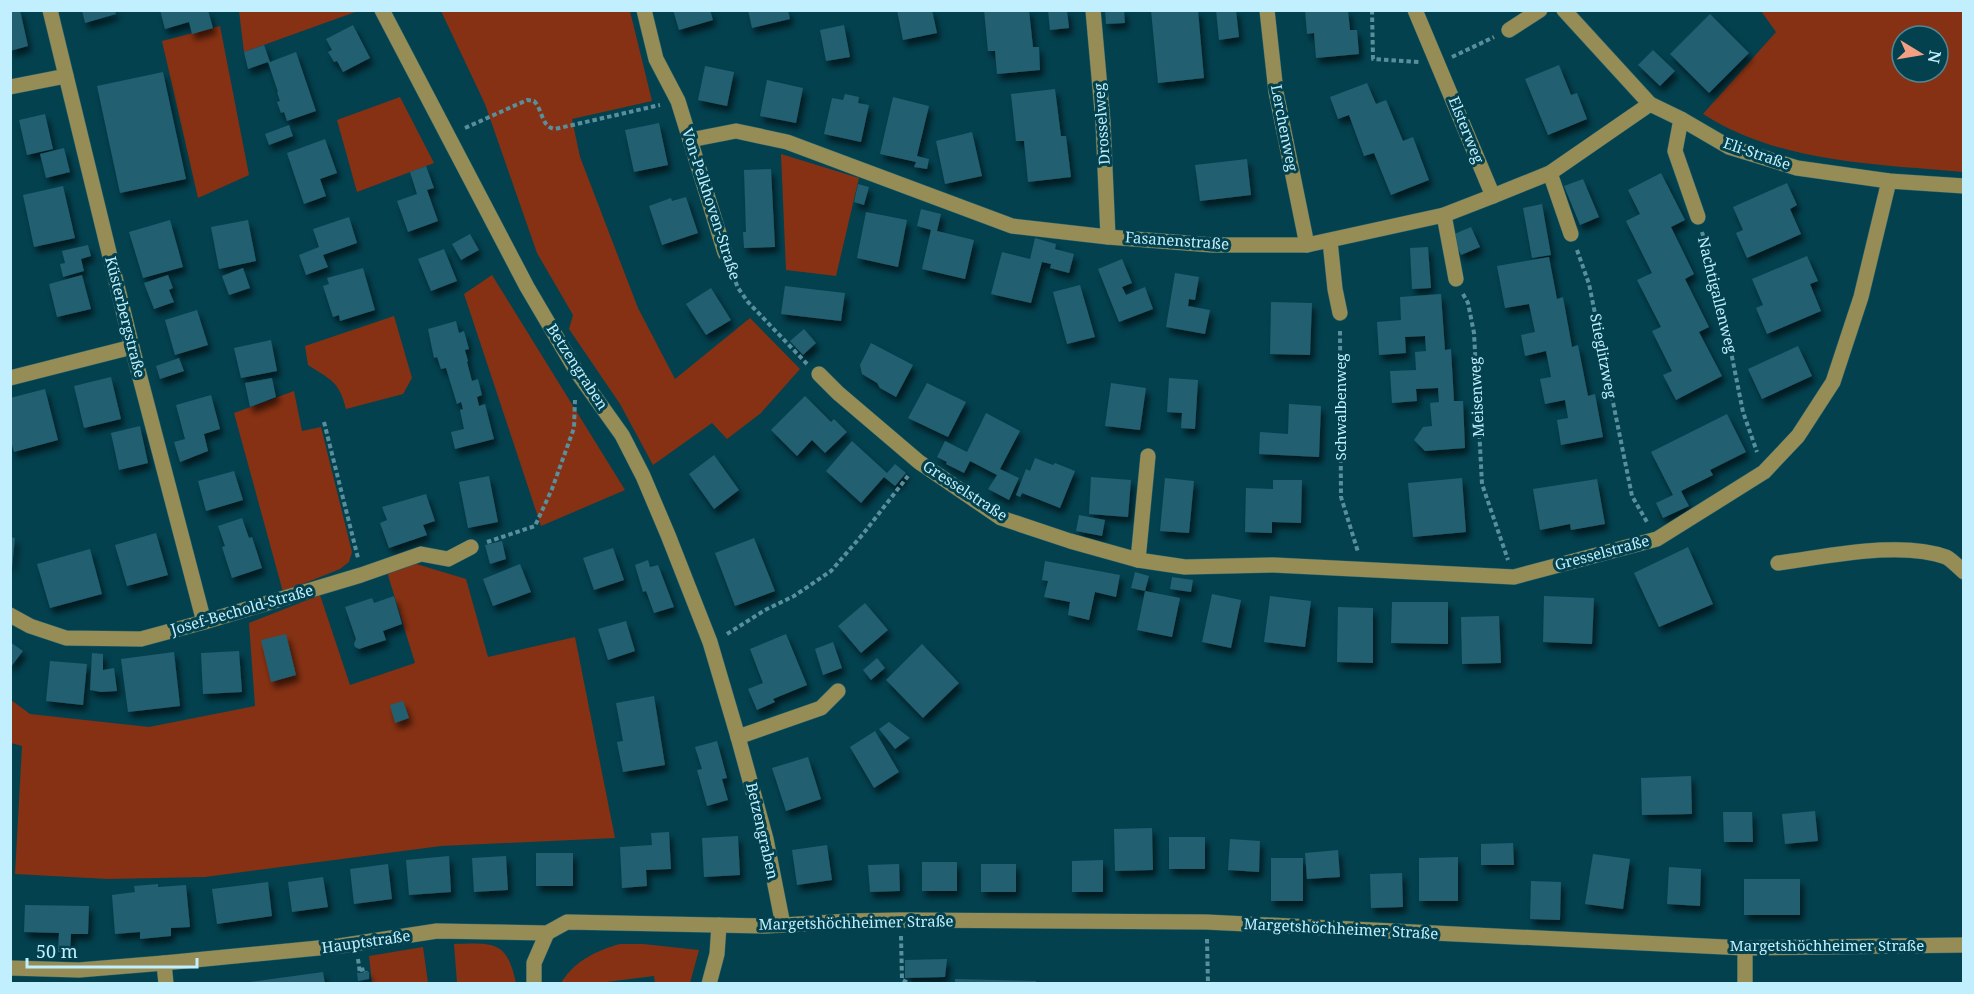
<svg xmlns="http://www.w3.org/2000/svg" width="1974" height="994" viewBox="0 0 1974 994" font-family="'Noto Serif',serif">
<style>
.green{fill:#863113;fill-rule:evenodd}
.building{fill:#225f70;filter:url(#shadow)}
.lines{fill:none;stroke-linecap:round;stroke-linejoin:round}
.minor-casing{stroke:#25606e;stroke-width:16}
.path{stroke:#598f9d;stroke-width:4;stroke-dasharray:4.5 3;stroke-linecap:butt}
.minor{stroke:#968c55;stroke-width:15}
.labels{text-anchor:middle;stroke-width:6;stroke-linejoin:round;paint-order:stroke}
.street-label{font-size:15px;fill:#c1effd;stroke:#03414f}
</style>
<defs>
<filter id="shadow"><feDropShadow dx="3.5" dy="6" stdDeviation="3" flood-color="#0009"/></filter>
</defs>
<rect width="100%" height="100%" fill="#03414f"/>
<!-- green -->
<g class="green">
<path d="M358 10V11L244 52 239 11Z"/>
<path d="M441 11H630L652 101 572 119 580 157 638 308 675 379 750 318 800 369 761 413 727 439 712 423 653 465 620 404 569 329 573 315 537 253 485 104Z"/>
<path d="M1761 11H1963V172C1875 164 1780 163 1703 114L1776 32ZM1902 36H1938V72H1902Z"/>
<path d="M220 26 249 175 198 198 162 41Z"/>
<path d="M400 97 434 163 357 192 337 120Z"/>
<path d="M781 154 859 178 836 276 786 270Z"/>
<path d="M492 275 625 490 541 526 464 294Z"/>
<path d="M394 316 412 378 403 394 346 409C339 381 331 380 308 365L305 346Z"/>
<path d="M294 391 302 431 321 427 352 552 349 562 340 569 283 592 234 413Z"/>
<path d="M413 563 466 579 488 657 575 637 615 838 441 846 205 877 108 879 15 874 22 746 11 743V700L30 714 149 727 255 706 249 623 320 595 350 685 415 663 387 572Z"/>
<path d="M454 944C493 943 507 940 516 983H457Z"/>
<path d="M620 944H643L699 950 690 983H655L654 976 598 983H561C575 961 595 951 620 944Z"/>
<path d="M423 947 428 983H372L369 956Z"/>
</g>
<!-- building -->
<g class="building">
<path d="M10 10H20L28 46 10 51Z"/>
<path d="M82 10H115L116 14 85 23Z"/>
<path d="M160 10 200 12 208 10 213 28 192 34 189 22 165 29Z"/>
<path d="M673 10H710L713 20 679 30Z"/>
<path d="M748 10H788L790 19 752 28Z"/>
<path d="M897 10H932L937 33 903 40Z"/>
<path d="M984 10H1029L1033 47H1039L1040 70 997 74 995 51H988Z"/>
<path d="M1048 10H1067L1069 28 1050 30Z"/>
<path d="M1105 10H1124L1125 23 1106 24Z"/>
<path d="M1151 10H1198L1204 78 1158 83Z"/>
<path d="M1216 10H1236L1239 37 1219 40Z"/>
<path d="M1305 10H1348L1350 30H1357L1359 54 1316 58 1314 33 1307 34Z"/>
<path d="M1710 14 1749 53 1709 93 1670 54Z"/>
<path d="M353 25 370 58 343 72 337 61 334 62 328 52 332 50 326 39Z"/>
<path d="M844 25 850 57 826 61 820 30Z"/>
<path d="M264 45 270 62 296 52 316 111 287 121 284 112 281 113 277 102 280 101 277 92H278L268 62 248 69 244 52Z"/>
<path d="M1653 50 1675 71 1660 86 1638 65Z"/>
<path d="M1559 65 1571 95 1577 93 1587 119 1548 135 1525 79Z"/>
<path d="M705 66 734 72 727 106 698 100Z"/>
<path d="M163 72 186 179 120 193 97 86Z"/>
<path d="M767 80 803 88 796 123 760 116Z"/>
<path d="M1367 83 1376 104 1386 100 1403 141 1413 137 1429 180 1391 195 1374 153 1364 156 1349 115 1338 119 1330 97Z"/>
<path d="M1055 89 1061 136H1066L1071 177 1028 182 1024 141H1016L1011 94Z"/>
<path d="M845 94 859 97 858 103 869 105 861 142 824 134 832 98 843 100Z"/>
<path d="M893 97 929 106 917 156 929 159 927 169 914 167 916 162 880 154Z"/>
<path d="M45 114 53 149 27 155 19 120Z"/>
<path d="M659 123 668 165 634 172 625 130Z"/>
<path d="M289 125 293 136 269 145 265 134Z"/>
<path d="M972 132 982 176 945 184 936 141Z"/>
<path d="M325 139 337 173 320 179 326 196 304 204 287 153Z"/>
<path d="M64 148 70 172 46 178 40 154Z"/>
<path d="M1247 159 1251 195 1200 201 1195 165Z"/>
<path d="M426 166 434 188 427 190 438 221 408 232 397 201 417 194 410 172Z"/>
<path d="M771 169 775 247 744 248 743 232H746L744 170Z"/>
<path d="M1661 173 1685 220 1671 227 1694 274 1685 279 1709 327 1699 332 1722 376 1676 400 1663 375 1672 371 1652 331 1661 327 1637 280 1652 273 1626 221 1640 214 1628 190Z"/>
<path d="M1583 179 1599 217 1580 225 1564 186Z"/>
<path d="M1787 183 1797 205 1790 209 1801 234 1747 258 1736 233 1743 230 1733 207Z"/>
<path d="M858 184 869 187 864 205 854 202Z"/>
<path d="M63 186 75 238 34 247 23 195Z"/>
<path d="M686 197 698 233 662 245 649 206 671 198 672 201Z"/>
<path d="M1542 204 1551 255 1532 258 1523 208Z"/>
<path d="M921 209 941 214 937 231 974 240 965 279 922 269 931 230 917 226Z"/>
<path d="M866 212 907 220 898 267 857 258Z"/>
<path d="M349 217 357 243 323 255 328 267 306 275 299 255 319 247 313 229Z"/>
<path d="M170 220 183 267 143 278 129 232Z"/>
<path d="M248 220 256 261 219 269 211 227Z"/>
<path d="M1471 227 1480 247 1461 255 1452 235Z"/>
<path d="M470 234 479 250 461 260 452 244Z"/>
<path d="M1035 238 1056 244 1055 249 1074 254 1069 273 1050 268 1051 264 1042 262 1031 303 991 294 1002 252 1030 259Z"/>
<path d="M88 245 91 256 81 259 84 271 63 277 60 264 65 263 62 251Z"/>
<path d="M1428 247 1431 288 1412 289 1410 248Z"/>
<path d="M444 249 457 281 431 291 418 259Z"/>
<path d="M1807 256 1818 281 1810 284 1821 311 1767 334 1756 308 1763 305 1752 279Z"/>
<path d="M1549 257 1557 299 1563 297 1572 347 1578 345 1588 396 1595 394 1603 437 1561 445 1557 420 1568 418 1565 400 1545 404 1540 379 1551 377 1546 351 1525 356 1521 335 1535 332 1529 304 1505 308 1497 266Z"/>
<path d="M1122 259 1132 283 1122 287 1126 295 1145 287 1153 309 1119 322 1098 269Z"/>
<path d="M243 268 250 288 229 295 222 276Z"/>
<path d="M363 268 375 310 340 321 339 315 333 317 323 286 329 284 327 278Z"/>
<path d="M1175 273 1199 277 1195 300 1189 299 1188 306 1210 310 1205 334 1166 327Z"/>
<path d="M82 275 91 309 57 317 49 284Z"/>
<path d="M168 275 173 288 169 290 174 302 154 309 144 283Z"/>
<path d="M1080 285 1095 337 1067 344 1053 292Z"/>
<path d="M785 286 845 293 841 321 781 314Z"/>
<path d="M711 288 731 320 706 335 686 304Z"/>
<path d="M1441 294 1445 350 1451 349 1454 401H1463L1465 448 1425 451 1414 440 1423 427 1432 426 1430 403 1439 402 1438 388 1416 389 1417 401 1392 403 1390 371 1416 370 1415 352 1426 351 1425 336 1405 337 1406 353 1379 355 1377 322 1401 320 1400 297Z"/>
<path d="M1271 302 1312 303 1310 355 1270 354Z"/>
<path d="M197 310 208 345 175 355 165 320Z"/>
<path d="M456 321 459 333 464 331 469 349 465 350 468 361 467 362 472 381 478 379 482 395 477 397 479 406 485 404 494 439 455 449 451 432 464 429 460 410 463 409 461 402 457 404 446 368 441 369 437 357 434 358 428 329Z"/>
<path d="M804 329 816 343 803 355 790 341Z"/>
<path d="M271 340 277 371 241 378 234 348Z"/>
<path d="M871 343 913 365 896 397 880 388 877 383 862 374 860 365Z"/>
<path d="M1798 346 1812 376 1762 399 1748 369Z"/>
<path d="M179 358 184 371 160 379 156 366Z"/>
<path d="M111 377 121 419 84 428 74 386Z"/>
<path d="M272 378 276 397 250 407 245 383Z"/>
<path d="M1169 378 1198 380 1195 429 1181 428 1182 413 1167 412Z"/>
<path d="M927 383 966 402 948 437 908 418Z"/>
<path d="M1111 383 1146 388 1140 430 1105 426Z"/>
<path d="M45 389 58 440 14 452 10 437V398Z"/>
<path d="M211 395 220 429 204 434 208 451 180 462 174 442 185 439 176 405Z"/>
<path d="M805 396 831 422 834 419 847 432 825 453 812 440 797 456 771 430Z"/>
<path d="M1289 404 1321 406 1319 457 1259 454 1260 432 1288 434Z"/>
<path d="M986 413 1020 431 1000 469 1019 478 1009 500 988 489 997 475 970 461 964 473 946 464 947 462 937 457 945 441 967 452Z"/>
<path d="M1727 414 1746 452 1710 470 1713 475 1681 491 1689 506 1663 518 1656 503 1673 495 1651 452Z"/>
<path d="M140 426 148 463 119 470 111 433Z"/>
<path d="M852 441 887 473 895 464 906 473 895 486 884 477 861 503 826 471Z"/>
<path d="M714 455 739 490 714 509 689 474Z"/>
<path d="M1035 458 1053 465 1055 463 1075 471 1060 508 1022 493 1020 497 1016 495 1026 469 1030 471Z"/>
<path d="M234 471 243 500 206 511 198 481Z"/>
<path d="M489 476 498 522 468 528 459 482Z"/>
<path d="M1091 477 1131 480 1128 517 1089 514Z"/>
<path d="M1165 478 1194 481 1189 533 1160 531Z"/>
<path d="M1462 478 1466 532 1413 537 1408 483Z"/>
<path d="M1597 479 1605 524 1571 530 1570 524 1540 530 1533 489Z"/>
<path d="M1273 480H1302L1301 523 1272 522V533L1245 532 1246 488 1273 489Z"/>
<path d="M426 494 435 521 423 525 427 535 389 548 380 523 387 520 382 507Z"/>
<path d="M1079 515 1105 520 1102 536 1076 531Z"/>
<path d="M242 518 249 538 252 537 262 568 232 578 222 547 225 546 218 526Z"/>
<path d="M156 533 168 575 127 586 115 545Z"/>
<path d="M10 537 15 538 12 567H10Z"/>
<path d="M754 538 775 591 735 606 715 553Z"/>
<path d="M502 541 506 559 490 564 485 545Z"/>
<path d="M1688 547 1713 604 1659 627 1634 573Z"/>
<path d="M613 548 624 580 594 590 583 558Z"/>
<path d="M90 549 102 594 50 608 37 564Z"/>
<path d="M648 560 650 567 658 565 674 607 654 613 646 591 643 592 635 565Z"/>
<path d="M1045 561 1120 575 1116 597 1095 592 1089 620 1068 615 1070 602 1044 597 1048 581 1042 580Z"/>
<path d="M520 564 531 592 493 606 483 579Z"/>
<path d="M1135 572 1149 576 1145 591 1180 598 1172 637 1137 630 1145 591 1131 588Z"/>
<path d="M1172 577 1193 580 1191 592 1170 589Z"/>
<path d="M1212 594 1241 600 1231 648 1202 642Z"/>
<path d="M394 596 402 624 383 631 386 640 359 649 355 647 354 644 356 639 345 607 372 598 374 603Z"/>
<path d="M1270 596 1311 601 1305 647 1264 642Z"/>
<path d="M1544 596 1594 598 1592 644 1543 642Z"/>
<path d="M1392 602H1448V644L1391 643Z"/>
<path d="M865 603 888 630 861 653 838 626Z"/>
<path d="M1338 607 1373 608V663L1337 662Z"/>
<path d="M1499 616 1501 663 1462 664 1461 617Z"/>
<path d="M626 621 635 651 608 660 598 629Z"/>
<path d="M286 634 296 675 271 682 261 640Z"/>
<path d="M786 634 807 685 773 699 775 702 757 710 748 689 763 683 750 649Z"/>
<path d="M10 642 23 651 10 668Z"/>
<path d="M833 642 842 668 823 675 815 649Z"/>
<path d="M922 644 959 683 923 718 886 680Z"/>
<path d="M239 651 242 692 203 694 201 653Z"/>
<path d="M174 652 180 706 128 712 121 659Z"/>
<path d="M92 653 103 654V670L114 668 117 691 101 692 90 690Z"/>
<path d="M877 658 885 668 871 680 863 670Z"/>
<path d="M50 661 87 664 83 705 46 701Z"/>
<path d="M654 696 665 765 623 772 617 742 623 741 616 703Z"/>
<path d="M403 701 409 718 395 723 390 705Z"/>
<path d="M889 722 910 738 895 749 879 729Z"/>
<path d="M875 731 899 772 874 788 850 747Z"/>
<path d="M717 741 727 778 722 779 728 800 707 806 697 770 702 769 695 747Z"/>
<path d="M808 757 821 799 786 811 772 768Z"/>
<path d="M1691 776 1692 814 1642 815 1641 778Z"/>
<path d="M1815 811 1818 841 1785 844 1782 814Z"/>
<path d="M1723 812H1752L1753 842H1724Z"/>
<path d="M1152 828 1153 870 1115 871 1114 829Z"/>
<path d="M669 832 671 869 646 870 647 886 622 888 620 847 652 845 651 833Z"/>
<path d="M738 836 740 875 704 877 702 838Z"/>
<rect x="1169" y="837" width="36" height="32"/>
<path d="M1230 839 1260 841 1259 872 1228 870Z"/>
<path d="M1513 843 1514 865H1481V844Z"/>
<path d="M827 845 832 880 797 885 792 850Z"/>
<path d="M1338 850 1340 877 1307 879 1305 853Z"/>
<rect x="536" y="853" width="37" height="33"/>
<path d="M1593 854 1630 859 1623 909 1585 904Z"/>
<path d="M449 856 451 892 409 895 406 860Z"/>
<path d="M506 856 508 890 474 892 472 858Z"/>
<path d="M1458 857V901H1419V858Z"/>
<rect x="1271" y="858" width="32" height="43"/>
<path d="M1103 860V892H1072V861Z"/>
<rect x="922" y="862" width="35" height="29"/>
<path d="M388 864 392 899 354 904 350 869Z"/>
<path d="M899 864 900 891 870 892 868 865Z"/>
<rect x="981" y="864" width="35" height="28"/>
<path d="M1669 867 1701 869 1700 906 1667 904Z"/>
<path d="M1402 873 1403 907 1371 908 1370 874Z"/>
<path d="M323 877 328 907 292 912 288 882Z"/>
<rect x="1744" y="879" width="56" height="36"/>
<path d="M1531 881 1561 882 1560 920 1530 919Z"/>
<path d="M268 882 272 916 217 924 212 889Z"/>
<path d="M158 884V887L186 885 190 927 171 928V936L140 939V932L115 934 112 895 135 892 134 886Z"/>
<path d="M25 905 89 906 88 934H71L70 953 58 952 59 933 24 932Z"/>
<path d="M947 959 945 977 905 978V960Z"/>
<path d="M323 972 325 984H251L250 982Z"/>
<path d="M369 972V979L358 981 357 973Z"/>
<path d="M955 979 1036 981V984H955Z"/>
</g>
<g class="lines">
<defs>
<g id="minor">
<path d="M50 10 132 347 204 622"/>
<path d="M382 10 527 287 577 372 622 435 643 476 668 535 710 642 738 737 766 839 783 925"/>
<path d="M644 10 656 59 678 101 725 253"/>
<path d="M1093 10 1103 122 1108 237"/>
<path d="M1267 10 1276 92 1307 245"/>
<path d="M1415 10 1493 196"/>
<path d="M1564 10 1650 104 1681 119 1729 147 1797 168 1889 181 1964 186"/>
<path d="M1509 30 1540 10"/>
<path d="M10 87 66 76"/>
<path d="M1681 119 1675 151 1698 217"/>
<path d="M690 140 736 131 787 142 1012 226 1108 237 1212 245H1307L1444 215 1493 196 1550 173 1650 104"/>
<path d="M1550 173 1571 234"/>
<path d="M1444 215 1456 279"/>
<path d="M1330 241 1335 289 1340 313"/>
<path d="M819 374 838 393 919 462 1001 518 1070 541 1138 560"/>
<path d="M10 378 132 347"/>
<path d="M1148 456 1138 560 1185 567 1274 565 1514 577 1657 539 1764 472 1798 436 1833 382 1861 297 1889 181"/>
<path d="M1778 563C1826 557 1900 540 1946 557 1952 560 1958 567 1964 572"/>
<path d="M10 615 30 626 66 638 141 639 204 622 361 575 421 554 448 559 471 547"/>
<path d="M738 737 821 708 838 691"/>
<path d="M1745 948V984"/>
<path d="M164 963 166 984"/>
<path d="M10 968 79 970 164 963 339 946 437 931 547 933 567 922 766 926 851 921 900 920 1206 922 1745 948 1964 945"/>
<path d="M534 984V963L547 933"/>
<path d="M709 984 717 954 719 925"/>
</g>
</defs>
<!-- minor casing -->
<use href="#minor" class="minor-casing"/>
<!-- path -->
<g class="path">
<path d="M1372 10 1373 59 1419 62"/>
<path d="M1452 57 1494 37"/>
<path d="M465 128 527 100 534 101C543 110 541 127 555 129L660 105"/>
<path d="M1702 232 1723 312 1743 412 1757 452"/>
<path d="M1577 250 1589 284 1632 496 1647 522"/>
<path d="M730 268 738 288 748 302 807 364"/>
<path d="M1463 294 1468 303 1474 333 1482 484 1508 560"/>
<path d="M1340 331 1341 497 1358 552"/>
<path d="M324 422 358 558"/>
<path d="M487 542 535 526 552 489 574 428 575 400"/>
<path d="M727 634 765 610 794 596 831 571 863 534 908 476"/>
<path d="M901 936 902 980 911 984"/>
<path d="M1207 939 1208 984"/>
<path d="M358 959 360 973"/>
<path d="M360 970 365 969 366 972"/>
</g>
<!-- minor -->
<use href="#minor" class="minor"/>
</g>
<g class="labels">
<!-- street labels -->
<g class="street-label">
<text transform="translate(1102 124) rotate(-94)" y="5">Drosselweg</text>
<text transform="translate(1284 128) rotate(79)" y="5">Lerchenweg</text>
<text transform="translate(1466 130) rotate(68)" y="5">Elsterweg</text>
<text transform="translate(1757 154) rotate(19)" y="5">Eli-Straße</text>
<text transform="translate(711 204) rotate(72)" y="5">Von-Pelkhoven-Straße</text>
<text transform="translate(1177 241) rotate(4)" y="5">Fasanenstraße</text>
<text transform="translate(1717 295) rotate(76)" y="5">Nachtigallenweg</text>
<text transform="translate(125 317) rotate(76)" y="5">Küsterbergstraße</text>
<text transform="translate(1603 356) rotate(79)" y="5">Stieglitzweg</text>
<text transform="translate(577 367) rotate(57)" y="5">Betzengraben</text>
<text transform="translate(1477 397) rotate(-93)" y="5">Meisenweg</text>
<text transform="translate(1341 407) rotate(-90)" y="5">Schwalbenweg</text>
<text transform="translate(965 491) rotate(33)" y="5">Gresselstraße</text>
<text transform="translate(1602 553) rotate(-15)" y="5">Gresselstraße</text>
<text transform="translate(242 610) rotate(-16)" y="5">Josef-Bechold-Straße</text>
<text transform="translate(762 831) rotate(77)" y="5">Betzengraben</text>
<text transform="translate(856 923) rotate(-1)" y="5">Margetshöchheimer Straße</text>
<text transform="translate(1341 929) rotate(3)" y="5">Margetshöchheimer Straße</text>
<text transform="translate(366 942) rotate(-8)" y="5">Hauptstraße</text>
<text x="1827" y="951">Margetshöchheimer Straße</text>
</g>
</g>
<!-- border -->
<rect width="1974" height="994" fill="none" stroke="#c1effd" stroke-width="24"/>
<!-- north arrow -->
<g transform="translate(1920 54) rotate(101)"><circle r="28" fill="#03414f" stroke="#4f8795" stroke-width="1.5"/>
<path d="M0-4.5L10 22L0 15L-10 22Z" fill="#f39f84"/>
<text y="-9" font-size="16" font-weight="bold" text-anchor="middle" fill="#c1effd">N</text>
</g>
<!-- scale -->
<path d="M27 958v9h170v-9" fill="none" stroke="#c1effd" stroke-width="3"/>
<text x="36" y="958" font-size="18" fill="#c1effd" stroke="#03414f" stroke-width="4.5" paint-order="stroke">50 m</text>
</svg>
